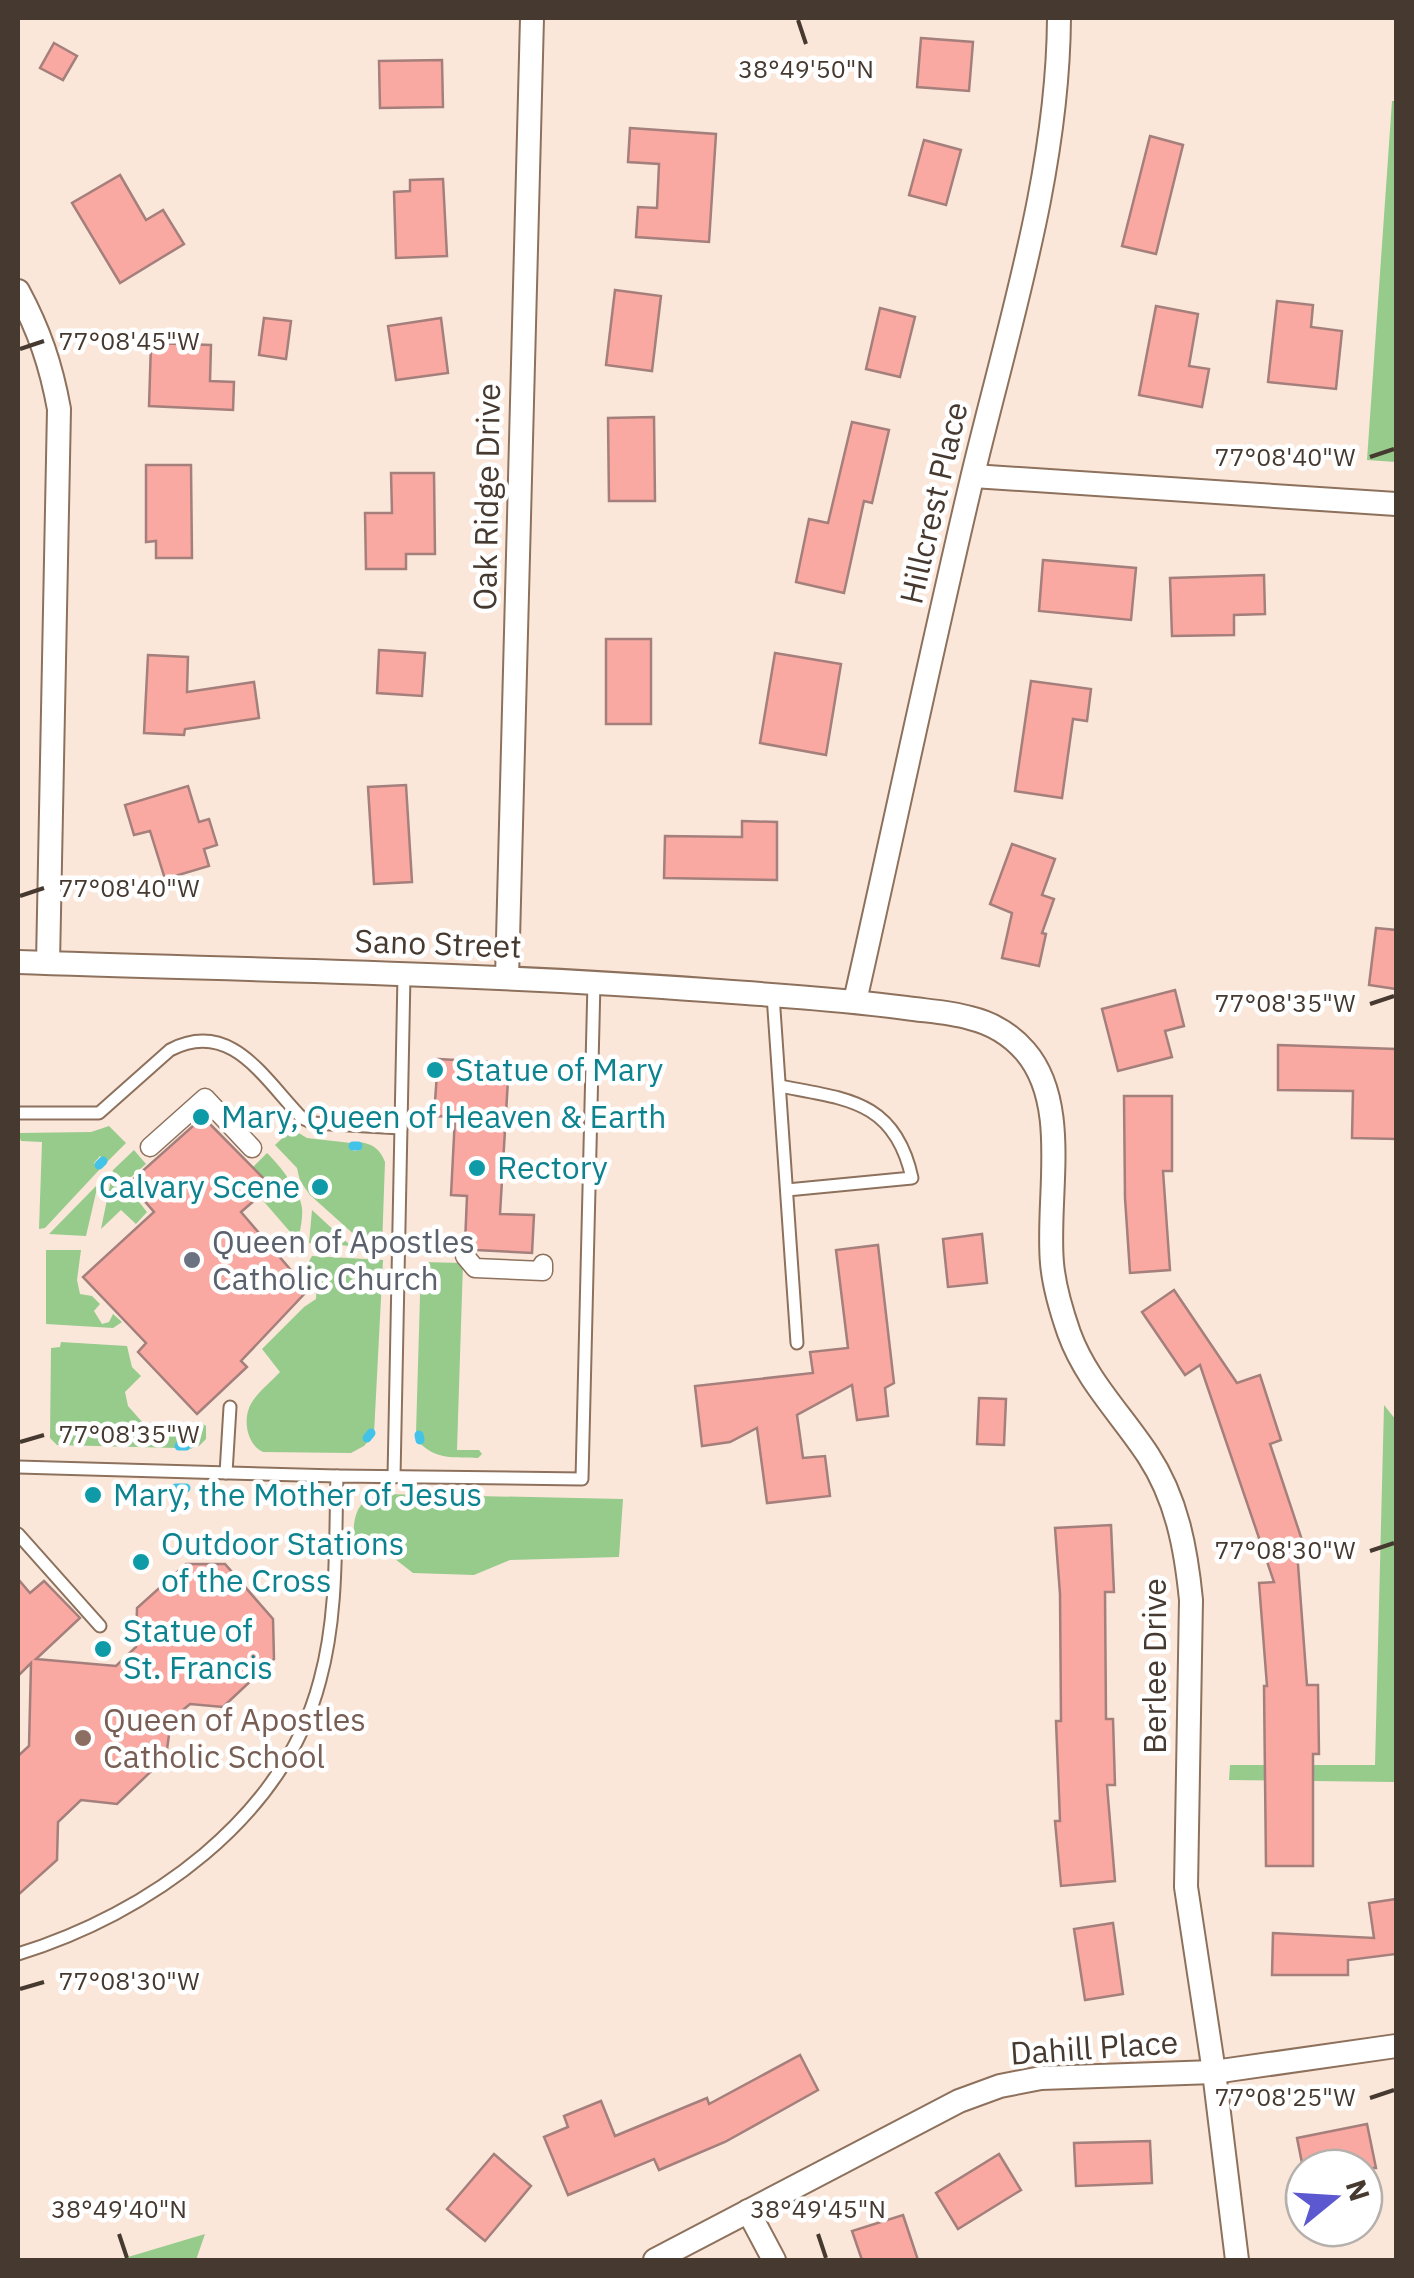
<svg xmlns="http://www.w3.org/2000/svg" width="1414" height="2278" viewBox="0 0 1414 2278" font-family="'IBM Plex Sans',sans-serif">
<style>
.green{fill:#96cb8c}
.lines{fill:none;stroke-linecap:round;stroke-linejoin:round}
.stream{stroke:#43c3e7;stroke-width:9}
.building{fill:#f9a9a1;stroke:#a47f7b;stroke-width:2.5}
.service-casing{stroke:#8d715c;stroke-width:15}
.pedestrian-casing{stroke:#8d715c;stroke-width:21}
.minor-casing{stroke:#8d715c;stroke-width:26}
.service{stroke:#fff;stroke-width:11}
.pedestrian{stroke:#fff;stroke-width:18}
.minor{stroke:#fff;stroke-width:22}
.ticks{fill:none;stroke:#463930;stroke-width:4}
.culture-dot{fill:#0f9aa8;stroke:#fff;stroke-width:4}
.worship-dot{fill:#6b7280;stroke:#fff;stroke-width:4}
.education-dot{fill:#8d6e63;stroke:#fff;stroke-width:4}
.labels{text-anchor:middle;stroke-width:9;stroke-linejoin:round;paint-order:stroke}
.street-label{font-size:32px;fill:#463930;stroke:#fff}
.culture-label{font-size:32px;fill:#0d838f;stroke:#fff;text-anchor:start}
.worship-label{font-size:32px;fill:#5b616d;stroke:#fff;text-anchor:start}
.education-label{font-size:32px;fill:#785e54;stroke:#fff;text-anchor:start}
.ticks-label{font-size:25px;text-anchor:middle;fill:#463930;stroke:#fff;stroke-width:9;stroke-linejoin:round;paint-order:stroke}
</style>
<rect width="100%" height="100%" fill="#fbe7da"/>
<!-- green -->
<g class="green">
<path d="M1392 101H1396V462L1367 460Z"/>
<path d="M109 1126 126 1143 107 1162 100 1156 94 1163 100 1169 45 1228 39 1229 42 1142 21 1141 18 1133 91 1132Z"/>
<path d="M292 1129 307 1138 351 1143 353 1151 361 1150 360 1142C373 1144 380 1149 385 1162L382 1247 367 1246 310 1195 300 1181 297 1168 275 1145Z"/>
<path d="M134 1150 146 1164 124 1183 147 1212 136 1224 121 1210 101 1229 113 1170Z"/>
<path d="M267 1153C279 1164 301 1193 302 1208 303 1218 300 1231 298 1241L259 1196 271 1186 253 1167Z"/>
<path d="M98 1184 86 1236 49 1234Z"/>
<path d="M312 1210 351 1246 309 1243Z"/>
<path d="M46 1250H81L77 1280 80 1294 92 1296 100 1304 94 1311 102 1324 109 1322 113 1314 122 1322 113 1328 46 1324Z"/>
<path d="M312 1256 383 1260 374 1434 364 1446 351 1453 263 1452C246 1444 242 1417 252 1402 259 1391 272 1381 280 1372L262 1349 304 1307 316 1299 317 1276 307 1265Z"/>
<path d="M421 1262 463 1263 457 1450H479L482 1454 478 1458C455 1457 435 1460 419 1442L422 1441 421 1433H416Z"/>
<path d="M61 1342 127 1346 132 1367 141 1376 125 1392 128 1406 151 1432 191 1433 198 1421 206 1426V1439L199 1446 190 1449 189 1443 177 1442 176 1448 57 1445 50 1438 51 1348 60 1347Z"/>
<path d="M1384 1405 1396 1420V1782L1229 1780 1230 1765H1375Z"/>
<path d="M382 1494 623 1499 619 1557 510 1560 474 1575 413 1573 386 1552 356 1551 357 1540 353 1539C354 1516 356 1499 382 1494Z"/>
<path d="M205 2234 196 2260H118Z"/>
</g>
<g class="lines">
<!-- stream -->
<g class="stream">
<path d="M353 1146H358"/>
<path d="M99 1165 103 1161"/>
<path d="M419 1435 420 1440"/>
<path d="M367 1438 371 1433"/>
<path d="M179 1446H186"/>
<path d="M176 1488H186"/>
<path d="M354 1549V1542"/>
</g>
</g>
<!-- building -->
<g class="building">
<path d="M921 38 973 42 969 91 917 87Z"/>
<path d="M54 43 77 56 63 80 40 68Z"/>
<path d="M442 60 443 107 380 108 379 61Z"/>
<path d="M630 128 716 134 709 242 636 237 638 207 657 208 659 164 628 162Z"/>
<path d="M1150 136 1183 145 1156 254 1122 246Z"/>
<path d="M924 140 961 150 946 205 909 195Z"/>
<path d="M120 175 146 220 163 210 184 244 120 283 72 203Z"/>
<path d="M443 179 447 256 396 258 394 192 410 191V180Z"/>
<path d="M615 290 661 296 652 371 606 365Z"/>
<path d="M1277 301 1313 305 1311 327 1342 331 1336 389 1268 382Z"/>
<path d="M1156 306 1198 314 1189 366 1209 369 1202 407 1139 395Z"/>
<path d="M880 308 915 317 900 377 866 369Z"/>
<path d="M264 318 291 321 286 359 259 355Z"/>
<path d="M441 318 448 373 396 380 388 326Z"/>
<path d="M151 343 211 345 210 381 234 382 233 410 149 406Z"/>
<path d="M654 417 655 501H609L608 418Z"/>
<path d="M852 422 889 430 872 503 864 501 844 593 796 582 809 519 828 523Z"/>
<path d="M146 465H191L192 558H156V541L146 542Z"/>
<path d="M391 473H434L435 554H406V569H366L365 513H392Z"/>
<path d="M1043 560 1136 568 1131 620 1039 611Z"/>
<path d="M1264 575 1265 614 1234 615V635L1172 636 1170 578Z"/>
<rect x="606" y="639" width="45" height="85"/>
<path d="M379 650 425 653 422 696 377 693Z"/>
<path d="M775 653 841 664 826 755 760 743Z"/>
<path d="M148 655 188 657 187 692 254 682 259 718 185 729 184 735 144 733Z"/>
<path d="M1031 681 1091 689 1087 721 1073 719 1062 798 1015 791Z"/>
<path d="M406 785 412 882 374 884 368 787Z"/>
<path d="M188 786 199 822 209 819 217 845 204 849 209 866 165 879 150 831 134 835 125 805Z"/>
<path d="M742 821 777 822V880L664 878 665 836 742 837Z"/>
<path d="M1012 844 1055 859 1042 895 1054 899 1042 933 1046 934 1039 966 1002 958 1012 913 990 904Z"/>
<path d="M1376 928 1396 930V989L1369 985Z"/>
<path d="M1175 990 1184 1026 1165 1031 1172 1057 1118 1071 1102 1009Z"/>
<path d="M1278 1045 1396 1049V1139L1352 1138 1353 1091 1278 1090Z"/>
<path d="M438 1059 509 1063 500 1214 534 1215 532 1253 476 1250 465 1244 467 1196 451 1195 455 1117 434 1116Z"/>
<path d="M1124 1096H1172V1171H1163L1170 1270 1130 1273 1125 1198Z"/>
<path d="M203 1117 271 1186 241 1212 308 1290 241 1361 247 1367 197 1414 138 1352 146 1343 83 1277 154 1212 129 1183Z"/>
<path d="M982 1234 987 1283 948 1287 943 1239Z"/>
<path d="M878 1245 894 1383 885 1388 888 1416 857 1420 852 1385 797 1415 803 1458 825 1456 830 1496 767 1503 757 1428 730 1442 702 1446 695 1386 813 1373 810 1352 848 1348 836 1250Z"/>
<path d="M1174 1290 1237 1383 1260 1375 1281 1440 1270 1444 1305 1549 1297 1551 1307 1685H1318L1319 1754H1313V1866H1266L1264 1686H1267L1259 1583 1274 1582 1200 1365 1185 1375 1142 1312Z"/>
<path d="M979 1398 1006 1399 1004 1445 977 1444Z"/>
<path d="M1111 1525 1114 1592H1105L1106 1719H1113L1115 1785H1107L1115 1881 1061 1886 1055 1821H1060L1056 1721H1061L1060 1594 1055 1528Z"/>
<path d="M186 1564H225L273 1619 274 1659 223 1707 190 1704 171 1720 166 1757 117 1804 81 1800 58 1822 57 1860 18 1895V1756L29 1746 31 1663 18 1676V1579L30 1593 44 1581 80 1618 36 1659 116 1666 136 1647 137 1608Z"/>
<path d="M1396 1899V1954L1348 1960V1975H1272L1273 1933 1374 1938 1369 1903Z"/>
<path d="M1113 1923 1123 1994 1085 2000 1074 1929Z"/>
<path d="M800 2055 818 2090 725 2142 659 2170 654 2159 568 2195 544 2137 568 2127 564 2116 601 2101 615 2136 707 2098 709 2104Z"/>
<path d="M1367 2124 1376 2168H1303L1297 2138Z"/>
<path d="M1150 2141 1152 2183 1076 2186 1074 2143Z"/>
<path d="M494 2154 531 2186 485 2241 447 2209Z"/>
<path d="M999 2154 1021 2190 958 2229 936 2193Z"/>
<path d="M903 2215 918 2260H862L852 2231Z"/>
</g>
<g class="lines">
<defs>
<g id="service">
<path d="M773 995 797 1343"/>
<path d="M780 1086C846 1099 895 1100 912 1178L787 1190"/>
<path d="M18 1113H99L170 1050C231 1018 264 1079 302 1118L313 1123 401 1128"/>
<path d="M18 1467 337 1476"/>
<path d="M226 1473 230 1407"/>
<path d="M394 1477 404 975"/>
<path d="M18 1534 100 1626"/>
<path d="M18 1954C148 1914 284 1819 320 1680 338 1614 335 1544 337 1476L582 1479 594 982"/>
</g>
<g id="pedestrian">
<path d="M150 1147 205 1098 252 1148"/>
<path d="M465 1256 475 1268 543 1271V1264"/>
</g>
<g id="minor">
<path d="M18 291C39 330 51 365 59 409L48 963"/>
<path d="M973 476 1396 504"/>
<path d="M18 962C247 970 476 973 705 990 772 995 840 999 906 1008 927 1011 950 1012 970 1018 991 1023 1011 1035 1025 1051 1071 1104 1046 1197 1052 1263 1054 1287 1061 1310 1069 1333 1086 1380 1121 1414 1148 1455 1177 1499 1186 1549 1191 1600L1186 1887 1214 2072 1237 2260"/>
<path d="M507 978 532 18"/>
<path d="M855 1001C895 824 932 646 974 470 1010 321 1058 171 1059 18"/>
<path d="M748 2211 774 2260"/>
<path d="M655 2260 959 2101 1000 2086 1041 2078 1214 2072 1396 2046"/>
</g>
</defs>
<!-- service casing -->
<use href="#service" class="service-casing"/>
<!-- pedestrian casing -->
<use href="#pedestrian" class="pedestrian-casing"/>
<!-- minor casing -->
<use href="#minor" class="minor-casing"/>
<!-- service -->
<use href="#service" class="service"/>
<!-- pedestrian -->
<use href="#pedestrian" class="pedestrian"/>
<!-- minor -->
<use href="#minor" class="minor"/>
</g>
<!-- ticks -->
<path class="ticks" d="M798 20 806 44M20 349 44 341M1370 457 1394 449M20 896 44 888M1370 1004 1394 996M20 1442 44 1435M1370 1551 1394 1543M20 1989 44 1982M1370 2098 1394 2090M119 2234 127 2258M818 2234 826 2258"/>
<!-- markers -->
<g class="culture-dot">
<circle cx="435" cy="1070" r="10"/>
<circle cx="201" cy="1117" r="10"/>
<circle cx="477" cy="1168" r="10"/>
<circle cx="320" cy="1187" r="10"/>
<circle cx="93" cy="1495" r="10"/>
<circle cx="141" cy="1562" r="10"/>
<circle cx="103" cy="1649" r="10"/>
</g>
<circle class="worship-dot" cx="192" cy="1260" r="10"/>
<circle class="education-dot" cx="83" cy="1738" r="10"/>
<g class="labels">
<!-- street labels -->
<g class="street-label">
<text transform="translate(487 497) rotate(-89)" y="11">Oak Ridge Drive</text>
<text transform="translate(934 503) rotate(-77)" y="11">Hillcrest Place</text>
<text transform="translate(438 944) rotate(2)" y="11">Sano Street</text>
<text transform="translate(1155 1666) rotate(-90)" y="11">Berlee Drive</text>
<text transform="translate(1094 2048) rotate(-4)" y="11">Dahill Place</text>
</g>
<!-- culture labels -->
<g class="culture-label">
<text x="455" y="1081">Statue of Mary</text>
<text x="221" y="1128">Mary, Queen of Heaven &amp; Earth</text>
<text x="497" y="1179">Rectory</text>
<text x="300" y="1198" text-anchor="end">Calvary Scene</text>
<text x="113" y="1506">Mary, the Mother of Jesus</text>
<text x="161" y="1555">Outdoor Stations<tspan x="161" dy="37">of the Cross</tspan></text>
<text x="123" y="1642">Statue of<tspan x="123" dy="37">St. Francis</tspan></text>
</g>
<!-- worship labels -->
<g class="worship-label">
<text x="212" y="1253">Queen of Apostles<tspan x="212" dy="37">Catholic Church</tspan></text>
</g>
<!-- education labels -->
<g class="education-label">
<text x="103" y="1731">Queen of Apostles<tspan x="103" dy="37">Catholic School</tspan></text>
</g>
</g>
<g class="ticks-label">
<text x="806" y="78">38°49'50"N</text>
<text x="129" y="350">77°08'45"W</text>
<text x="1285" y="466">77°08'40"W</text>
<text x="129" y="897">77°08'40"W</text>
<text x="1285" y="1012">77°08'35"W</text>
<text x="129" y="1443">77°08'35"W</text>
<text x="1285" y="1559">77°08'30"W</text>
<text x="129" y="1990">77°08'30"W</text>
<text x="1285" y="2106">77°08'25"W</text>
<text x="119" y="2218">38°49'40"N</text>
<text x="818" y="2218">38°49'45"N</text>
</g>
<!-- border -->
<rect width="1414" height="2278" fill="none" stroke="#463930" stroke-width="40"/>
<!-- north arrow -->
<g transform="translate(1334 2198) rotate(72)"><circle r="48" fill="#ffffff" stroke="#b5b0ac" stroke-width="2.5"/>
<path d="M0-8L18 38L0 25L-18 38Z" fill="#5c58d0"/>
<text y="-15" font-size="28" font-weight="bold" text-anchor="middle" fill="#463930">N</text>
</g>
</svg>
